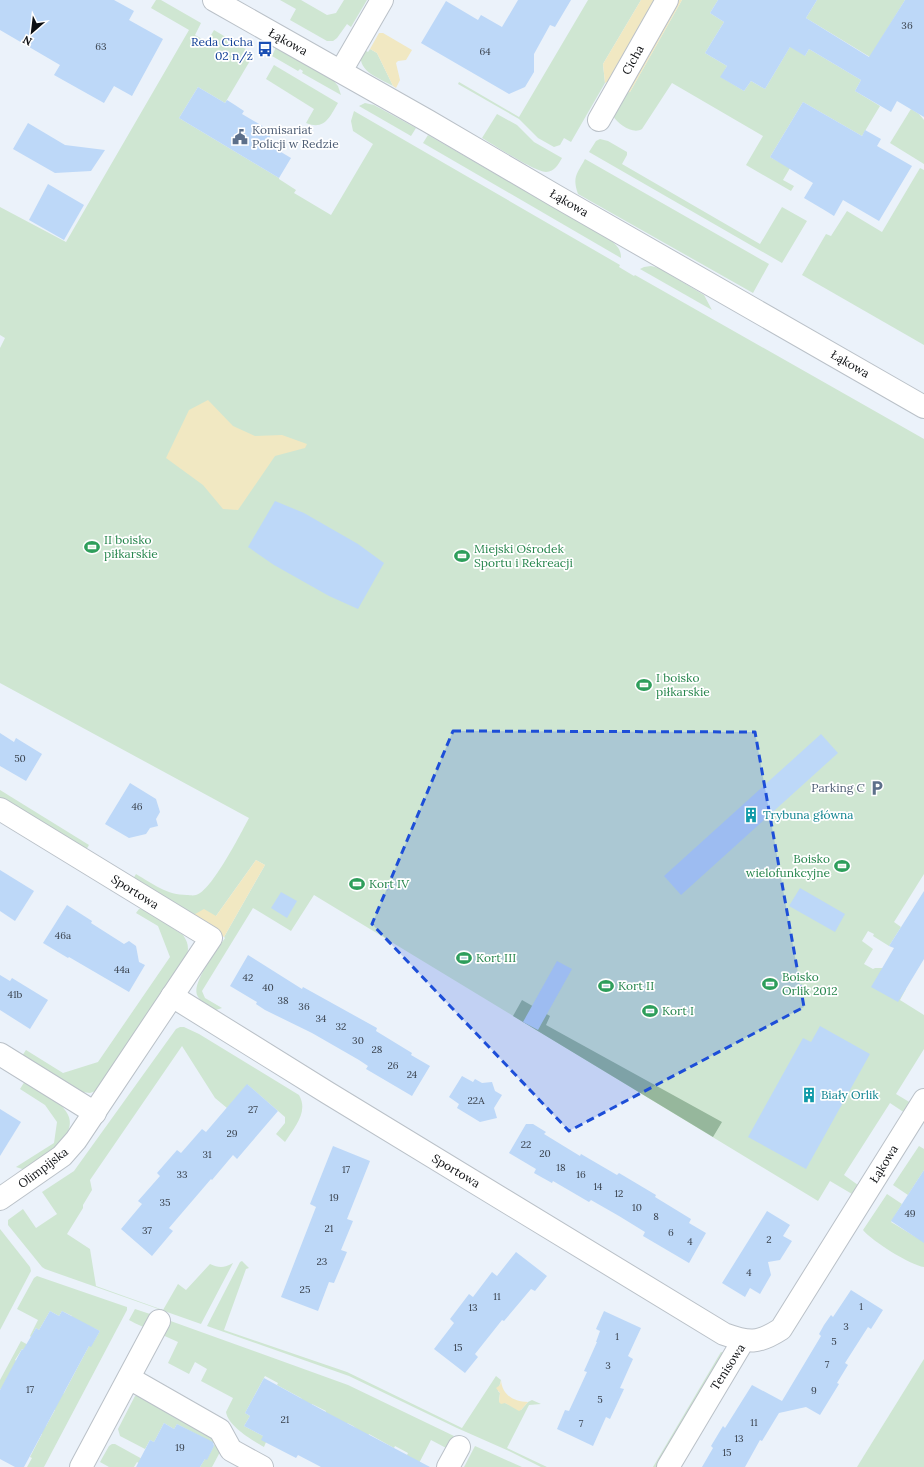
<svg xmlns="http://www.w3.org/2000/svg" width="924" height="1467" viewBox="0 0 924 1467" font-family="Lora,serif">
<style>
.green{fill:#cfe6d2}
.forest{fill:#96b79c}
.sand{fill:#f1e8c2}
.building{fill:#bdd8f8}
.lines{fill:none;stroke-linecap:round;stroke-linejoin:round}
.minor-casing{stroke:#bac1c8;stroke-width:24}
.minor{stroke:#fff;stroke-width:22}
.marked{fill:#1d4ed8;fill-opacity:0.2;stroke:#1d4ed8;stroke-width:3;stroke-dasharray:8 5;stroke-linejoin:round}
.labels{text-anchor:middle;stroke-width:3.5;stroke-linejoin:round;paint-order:stroke}
.number-label{font-size:10px;fill:#39414c}
.transit-label{font-size:12px;fill:#164399;stroke:#fff;text-anchor:end}
.street-label{font-size:12px;fill:#0d0f12;stroke:#fff}
.service-label{font-size:12px;fill:#4e5e75;stroke:#fff;text-anchor:start}
.leisure-label{font-size:12px;fill:#27864d;stroke:#fff;text-anchor:start}
.culture-label{font-size:12px;fill:#0d838f;stroke:#fff;text-anchor:start}
</style>
<rect width="100%" height="100%" fill="#ebf2fa"/>
<!-- green -->
<g class="green">
<path d="M156 0H161L201 23 195 35 207 42 214 30 254 54 225 103 198 87 179 118 279 178V179L296 190 294 193 331 215 373 144 353 131 351 121 354 111 620 265 619 267 634 276 635 275 924 439V874L894 922 901 927 889 946 873 936 874 934 868 931 862 941 873 949 864 964 873 969 875 968H883V976L906 989 900 1000 924 1015V1049L896 1094 911 1103 905 1113 890 1103 844 1175 858 1185 852 1194 830 1181 818 1201 314 895 291 931 253 908 202 991 205 998 222 1008 216 1010C210 1007 200 1002 197 995 192 982 217 950 225 938L224 937 265 865 256 860 216 916H190L133 879 136 874C153 884 167 895 187 895 189 895 193 896 196 895 211 892 241 833 249 818L0 683V348L5 338 0 335V207L66 242 189 30 151 8Z"/>
<path d="M280 0H301L327 15 336 13 344 0H367L351 27 347 24 337 38 333 41H327L290 20 296 9Z"/>
<path d="M588 0H641L603 64 605 83 571 142 564 138 560 145 554 147 538 138 519 119 458 84 459 82 519 117Z"/>
<path d="M682 0H718L710 13 724 22 705 53 727 66 721 77 744 91 751 81 765 89 794 40 805 56 809 49 861 80 855 91 880 106 862 136 803 102 770 157 790 168 783 180 794 186 791 191 746 165 763 136 672 83 642 129C633 135 618 124 613 116L624 93 630 92Z"/>
<path d="M817 0H905L870 57 806 18Z"/>
<path d="M276 47 333 80 338 86 341 95 302 73 303 71 300 69 298 71 272 56Z"/>
<path d="M363 49 368 52 370 49 377 53 393 86C379 78 353 70 363 49Z"/>
<path d="M274 65 338 103C330 116 325 131 306 123L314 109 266 79Z"/>
<path d="M365 103 374 105 416 128 411 136 359 106Z"/>
<path d="M911 109 919 114 924 120V164L890 143Z"/>
<path d="M497 114 517 125 534 142 562 158C558 165 555 171 546 172 535 172 494 145 482 138Z"/>
<path d="M428 135 612 241C618 247 621 250 621 258L423 143Z"/>
<path d="M600 139 608 141 627 152V155L622 164 760 244 782 207 807 221 782 263 589 152 596 141Z"/>
<path d="M585 159 769 264 753 293 578 194C572 177 577 174 585 159Z"/>
<path d="M920 168 924 170V345L802 275 826 234 831 236 847 211 882 232Z"/>
<path d="M651 266 659 268 704 295 712 310 640 269 644 267Z"/>
<path d="M0 790 89 845 86 850 0 800Z"/>
<path d="M139 909H144L183 935C188 942 189 947 187 956L96 1091 90 1093 82 1092 22 1056 26 1050 63 1073 98 1062 170 957 158 926 136 913Z"/>
<path d="M180 1027H184L199 1034 299 1095C309 1112 294 1128 285 1142L276 1134 285 1123V1117L248 1085 227 1108 215 1098 182 1046 90 1180 92 1190 83 1205V1208L67 1234 90 1249 96 1286 163 1310 178 1284 186 1290 210 1264C219 1268 224 1268 233 1263L201 1324 45 1269 42 1267 8 1225V1220L23 1209 36 1228 57 1214 42 1192 74 1171 176 1029Z"/>
<path d="M25 1081C37 1088 60 1100 67 1113 81 1136 40 1159 25 1170L16 1167 54 1143 57 1122 45 1105 20 1089Z"/>
<path d="M919 1146 924 1149V1170L908 1195 893 1185Z"/>
<path d="M887 1194 902 1204 891 1222 919 1239 924 1232V1267C910 1265 872 1241 863 1230Z"/>
<path d="M0 1229 30 1267 31 1271 0 1330Z"/>
<path d="M242 1261 249 1268 246 1269 224 1330 347 1372 462 1428 496 1376 501 1380 498 1391 500 1393 499 1402 505 1403 521 1410 528 1402 532 1400 541 1404 529 1405 507 1448 547 1467H541L509 1451 457 1428 349 1376 207 1326 240 1262Z"/>
<path d="M37 1276 124 1306 127 1307V1310L44 1467H27L32 1458 30 1457 42 1434 37 1431 46 1426 55 1410 44 1404 64 1393 89 1346H91L100 1331 71 1318 72 1316 62 1311 59 1316 50 1311 39 1330 36 1328 31 1337 30 1336 38 1320 17 1309 34 1278Z"/>
<path d="M135 1309 165 1319 348 1385 454 1436 448 1449 431 1440 417 1467H401L408 1453 395 1446 394 1448 369 1434 366 1440C352 1419 343 1422 320 1422L326 1411 312 1404 309 1409 301 1398 277 1385 278 1383 265 1376 245 1413 250 1416 244 1426 263 1436 266 1442 264 1447C252 1440 228 1426 226 1412L233 1398 201 1381 207 1369 195 1362 189 1374 168 1363 178 1342C162 1334 145 1329 129 1320Z"/>
<path d="M21 1341 30 1346 27 1352 22 1349 15 1360 20 1363 0 1390V1380Z"/>
<path d="M721 1352 724 1353 658 1467H653Z"/>
<path d="M924 1359V1467H857L865 1454Z"/>
<path d="M138 1395 208 1432 219 1443 220 1452 212 1467H200L205 1459H207L215 1444 177 1424 174 1429 164 1423 154 1442 150 1440 145 1449 120 1436 118 1429 135 1396Z"/>
<path d="M112 1444H115L144 1460 142 1465 137 1462 134 1467H109L100 1462 109 1446Z"/>
<path d="M475 1446 522 1467H464Z"/>
</g>
<!-- forest -->
<path class="forest" d="M522 1000 550 1016 546 1025 722 1122 713 1137 513 1016Z"/>
<!-- sand -->
<g class="sand">
<path d="M641 0H659L614 78 605 83 603 64Z"/>
<path d="M671 0H682L630 92 624 93Z"/>
<path d="M379 33H383L412 50 406 60 398 61 396 63 400 80 396 88 393 86 377 53 370 49Z"/>
<path d="M208 400 233 426 255 436 282 435 307 444 305 448 275 456 238 510 223 509 203 485 166 458 189 410Z"/>
<path d="M256 860 265 865 224 937 190 917 204 909 216 916Z"/>
<path d="M501 1380C502 1395 514 1402 528 1402L521 1410 519 1411 505 1403 501 1404 499 1402 500 1393 496 1388 500 1385Z"/>
</g>
<!-- building -->
<g class="building">
<path d="M0 0H114L134 11 129 20 163 39 132 96 114 86 104 103 54 75 60 65 0 30Z"/>
<path d="M518 0H571L555 27 550 25 534 54V72L525 87 509 94 421 43 446 1 478 20 481 15 502 27Z"/>
<path d="M718 0H817L806 18 869 57 905 0H924V117L897 101 891 112 855 91 861 80 809 49 805 56 790 47 765 89 751 81 744 91 720 77 727 66 705 53 724 22 710 13Z"/>
<path d="M198 87 225 103 227 100 235 105 244 111 242 114 273 132 266 143 291 158 279 178 179 118Z"/>
<path d="M803 102 862 136 865 130 881 139 877 146 912 166 879 221 843 200 834 216 826 211 804 198 813 183 770 157Z"/>
<path d="M28 123 65 145 105 150 91 171 55 173 13 149Z"/>
<path d="M48 184 84 205 64 240 29 220Z"/>
<path d="M275 501 304 513 358 544 384 563 358 609 329 596 274 565 248 547Z"/>
<path d="M0 733 14 742 16 738 42 754 26 781 0 766Z"/>
<path d="M821 734 838 753 681 895 664 876Z"/>
<path d="M130 783 156 799 160 812 156 819 158 826 150 828 146 834 129 838 105 824Z"/>
<path d="M0 870 34 891 15 921 0 911Z"/>
<path d="M800 888 845 914 835 932 789 906Z"/>
<path d="M924 891V959L898 1002 871 987 894 948 889 946Z"/>
<path d="M281 892 297 901 287 918 271 908Z"/>
<path d="M67 905 92 921 91 923 124 944 129 941 136 946 139 962 145 965 129 992 69 957 68 958 43 943Z"/>
<path d="M248 955 302 989 303 987 377 1028 376 1031 412 1053 411 1055 430 1066 412 1096 366 1069 368 1066 359 1060 312 1033 265 1010 256 1004 257 1002 230 986Z"/>
<path d="M557 961 572 969 538 1030 523 1022Z"/>
<path d="M0 975 10 981 12 978 48 1000 30 1029 0 1010Z"/>
<path d="M820 1026 870 1054 806 1169 748 1137 803 1038 811 1042Z"/>
<path d="M462 1076 473 1082 475 1079 482 1083 492 1082 495 1091 502 1095 494 1108 497 1118 480 1122 457 1108 459 1104 449 1097Z"/>
<path d="M247 1084 278 1111 237 1159 233 1155 212 1180 211 1179 169 1228 173 1231 152 1256 121 1229 142 1204 138 1201 160 1176 157 1173 177 1150 181 1153 202 1129 206 1132Z"/>
<path d="M0 1109 21 1122 0 1156Z"/>
<path d="M526 1124H533L546 1132 544 1134 580 1156 581 1154 617 1175 619 1173 656 1195 655 1197 691 1219 689 1223 706 1233 689 1263 643 1236 645 1232 619 1216 591 1200 589 1202 553 1181 552 1183 534 1173 536 1169 509 1153Z"/>
<path d="M333 1146 370 1161 347 1219 353 1221 341 1250 347 1252 334 1283 329 1282 318 1311 281 1297 316 1207 310 1204Z"/>
<path d="M924 1170V1243L891 1221Z"/>
<path d="M767 1211 790 1225 783 1236 792 1241 780 1260 768 1262 771 1275 760 1294 750 1288 745 1297 722 1283Z"/>
<path d="M516 1252 547 1276 535 1291 531 1289 504 1321 502 1320 475 1354 478 1357 465 1373 434 1349 454 1323 450 1319 469 1294 473 1297 492 1272 497 1276Z"/>
<path d="M851 1290 883 1310 871 1329 868 1327 845 1363 848 1365 837 1383 839 1384 820 1415 806 1407 779 1413 762 1441 760 1440 745 1467H702L713 1448 711 1446 723 1426 725 1428 752 1385 782 1401 821 1336 819 1334 824 1325 831 1315 833 1317Z"/>
<path d="M50 1311 59 1316 62 1311 100 1331 91 1347 89 1346 24 1467H15L0 1459V1390L22 1349 23 1350 36 1328 39 1330Z"/>
<path d="M604 1311 641 1328 628 1356 633 1359 620 1388 624 1389 610 1419 606 1417 593 1446 557 1429 565 1410 569 1411 587 1372 584 1371 597 1342H596L600 1331 596 1329Z"/>
<path d="M264 1378 326 1412 430 1467H321L298 1455 296 1458 261 1440 263 1436 244 1426 250 1416 245 1413Z"/>
<path d="M164 1423 174 1429 177 1424 213 1442 214 1446 207 1460 205 1459 200 1467H136L150 1440 154 1442Z"/>
</g>
<g class="lines">
<defs>
<g id="minor">
<path d="M214 0 428 121 556 196 924 407"/>
<path d="M341 71 382 0"/>
<path d="M599 120 667 0"/>
<path d="M0 809 211 938 76 1140 62 1156 0 1199"/>
<path d="M172 996 328 1093 724 1334C749 1343 758 1344 781 1329L924 1100"/>
<path d="M0 1054 95 1113"/>
<path d="M129 1378 220 1430 231 1450 262 1467"/>
<path d="M81 1467 159 1321"/>
<path d="M448 1467 459 1447"/>
<path d="M668 1467 743 1341"/>
</g>
</defs>
<!-- minor casing -->
<use href="#minor" class="minor-casing"/>
<!-- minor -->
<use href="#minor" class="minor"/>
</g>
<!-- marked area -->
<path class="marked" d="M453 731 755 732 804 1007 569 1131 372 924Z"/>
<!-- icons -->
<defs>
<symbol id="bus-bare" viewBox="-9 -9 18 18"><path d="M-5-6H5V4H4V6H2V4H-2V6H-4V4H-5ZM-3.5-4V0h7V-4ZM-3.5 1.2v1.5H-2V1.2ZM2 1.2v1.5H3.5V1.2Z" fill="#1a4fb4" stroke="#fff" stroke-width="2.5" paint-order="stroke"/></symbol>
<symbol id="civic-bare" viewBox="-9 -9 18 18"><path d="M-.6-6.5H3V-4.5H.6V-3L4-1V1h2V6H-6V1h2V-1L-.6-3ZM-1.2 2.5V6h2.4V2.5Z" fill="#5c6f8a" stroke="#fff" stroke-width="2.5" paint-order="stroke"/></symbol>
<symbol id="stadium-bare" viewBox="-9 -9 18 18"><path d="M0-5a6.5 5 0 1 0 0 10a6.5 5 0 1 0 0-10ZM-3.5-1.8h7v3.6h-7Z" fill="#2e9e5b" stroke="#fff" stroke-width="2.5" paint-order="stroke"/></symbol>
<symbol id="parking-bare" viewBox="-9 -9 18 18"><path d="M-3.5-5.5H1a3.5 3.5 0 0 1 0 7H-1V5.5H-3.5ZM-1-3.4V-.6H.8a1.4 1.4 0 0 0 0-2.8Z" fill="#5c6f8a" stroke="#fff" stroke-width="2.5" paint-order="stroke"/></symbol>
<symbol id="building-bare" viewBox="-9 -9 18 18"><path d="M-4-6H4V6H1V3H-1V6H-4ZM-2.5-4.3h1.7v1.8h-1.7ZM.8-4.3h1.7v1.8H.8ZM-2.5-1h1.7V.8h-1.7ZM.8-1h1.7V.8H.8Z" fill="#0f9aa8" stroke="#fff" stroke-width="2.5" paint-order="stroke"/></symbol>
</defs>
<g fill-rule="evenodd">
<use href="#bus-bare" x="254" y="38" width="22" height="22"/>
<use href="#civic-bare" x="229" y="126" width="22" height="22"/>
<use href="#stadium-bare" x="81" y="536" width="22" height="22"/>
<use href="#stadium-bare" x="451" y="545" width="22" height="22"/>
<use href="#stadium-bare" x="633" y="674" width="22" height="22"/>
<use href="#parking-bare" x="866" y="777" width="22" height="22"/>
<use href="#building-bare" x="740" y="804" width="22" height="22"/>
<use href="#stadium-bare" x="831" y="855" width="22" height="22"/>
<use href="#stadium-bare" x="346" y="873" width="22" height="22"/>
<use href="#stadium-bare" x="453" y="947" width="22" height="22"/>
<use href="#stadium-bare" x="759" y="973" width="22" height="22"/>
<use href="#stadium-bare" x="595" y="975" width="22" height="22"/>
<use href="#stadium-bare" x="639" y="1000" width="22" height="22"/>
<use href="#building-bare" x="798" y="1084" width="22" height="22"/>
</g>
<g class="labels">
<!-- number labels -->
<g class="number-label">
<text x="907" y="29">36</text>
<text x="101" y="50">63</text>
<text x="485" y="55">64</text>
<text x="20" y="762">50</text>
<text x="137" y="810">46</text>
<text x="63" y="939">46a</text>
<text x="122" y="973">44a</text>
<text x="248" y="981">42</text>
<text x="268" y="991">40</text>
<text x="15" y="998">41b</text>
<text x="283" y="1004">38</text>
<text x="304" y="1010">36</text>
<text x="321" y="1022">34</text>
<text x="341" y="1030">32</text>
<text x="358" y="1044">30</text>
<text x="377" y="1053">28</text>
<text x="393" y="1069">26</text>
<text x="412" y="1078">24</text>
<text x="476" y="1104">22A</text>
<text x="253" y="1113">27</text>
<text x="232" y="1137">29</text>
<text x="526" y="1148">22</text>
<text x="545" y="1157">20</text>
<text x="207" y="1158">31</text>
<text x="561" y="1171">18</text>
<text x="346" y="1173">17</text>
<text x="182" y="1178">33</text>
<text x="581" y="1178">16</text>
<text x="598" y="1190">14</text>
<text x="619" y="1197">12</text>
<text x="334" y="1201">19</text>
<text x="165" y="1206">35</text>
<text x="637" y="1211">10</text>
<text x="910" y="1217">49</text>
<text x="656" y="1220">8</text>
<text x="329" y="1232">21</text>
<text x="147" y="1234">37</text>
<text x="671" y="1236">6</text>
<text x="769" y="1243">2</text>
<text x="690" y="1245">4</text>
<text x="322" y="1265">23</text>
<text x="749" y="1276">4</text>
<text x="305" y="1293">25</text>
<text x="497" y="1300">11</text>
<text x="861" y="1310">1</text>
<text x="473" y="1311">13</text>
<text x="846" y="1330">3</text>
<text x="617" y="1340">1</text>
<text x="834" y="1345">5</text>
<text x="458" y="1351">15</text>
<text x="827" y="1368">7</text>
<text x="608" y="1369">3</text>
<text x="30" y="1393">17</text>
<text x="814" y="1394">9</text>
<text x="600" y="1403">5</text>
<text x="285" y="1423">21</text>
<text x="754" y="1426">11</text>
<text x="581" y="1427">7</text>
<text x="739" y="1442">13</text>
<text x="180" y="1451">19</text>
<text x="727" y="1456">15</text>
</g>
<!-- transit labels -->
<g class="transit-label">
<text x="253" y="46">Reda Cicha<tspan x="253" dy="14">02 n/ż</tspan></text>
</g>
<!-- street labels -->
<g class="street-label">
<text transform="translate(288 42) rotate(29)" y="4">Łąkowa</text>
<text transform="translate(633 60) rotate(-61)" y="4">Cicha</text>
<text transform="translate(569 203) rotate(30)" y="4">Łąkowa</text>
<text transform="translate(850 364) rotate(30)" y="4">Łąkowa</text>
<text transform="translate(135 892) rotate(32)" y="4">Sportowa</text>
<text transform="translate(884 1164) rotate(-58)" y="4">Łąkowa</text>
<text transform="translate(43 1168) rotate(-37)" y="4">Olimpijska</text>
<text transform="translate(456 1171) rotate(31)" y="4">Sportowa</text>
<text transform="translate(728 1367) rotate(-57)" y="4">Tenisowa</text>
</g>
<!-- service labels -->
<g class="service-label">
<text x="252" y="134">Komisariat<tspan x="252" dy="14">Policji w Redzie</tspan></text>
<text x="865" y="792" text-anchor="end">Parking C</text>
</g>
<!-- leisure labels -->
<g class="leisure-label">
<text x="104" y="544">II boisko<tspan x="104" dy="14">piłkarskie</tspan></text>
<text x="474" y="553">Miejski Ośrodek<tspan x="474" dy="14">Sportu i Rekreacji</tspan></text>
<text x="656" y="682">I boisko<tspan x="656" dy="14">piłkarskie</tspan></text>
<text x="830" y="863" text-anchor="end">Boisko<tspan x="830" dy="14">wielofunkcyjne</tspan></text>
<text x="369" y="888">Kort IV</text>
<text x="476" y="962">Kort III</text>
<text x="782" y="981">Boisko<tspan x="782" dy="14">Orlik 2012</tspan></text>
<text x="618" y="990">Kort II</text>
<text x="662" y="1015">Kort I</text>
</g>
<!-- culture labels -->
<g class="culture-label">
<text x="763" y="819">Trybuna główna</text>
<text x="821" y="1099">Biały Orlik</text>
</g>
</g>
<!-- north arrow -->
<g transform="translate(32 32) rotate(208)" stroke="#ffffff" stroke-width="3" paint-order="stroke">
<path d="M0-3L7 15L0 10L-7 15Z" fill="#0d0f12"/>
<text y="-6" font-size="11" font-weight="bold" text-anchor="middle" fill="#0d0f12">N</text>
</g>
</svg>
